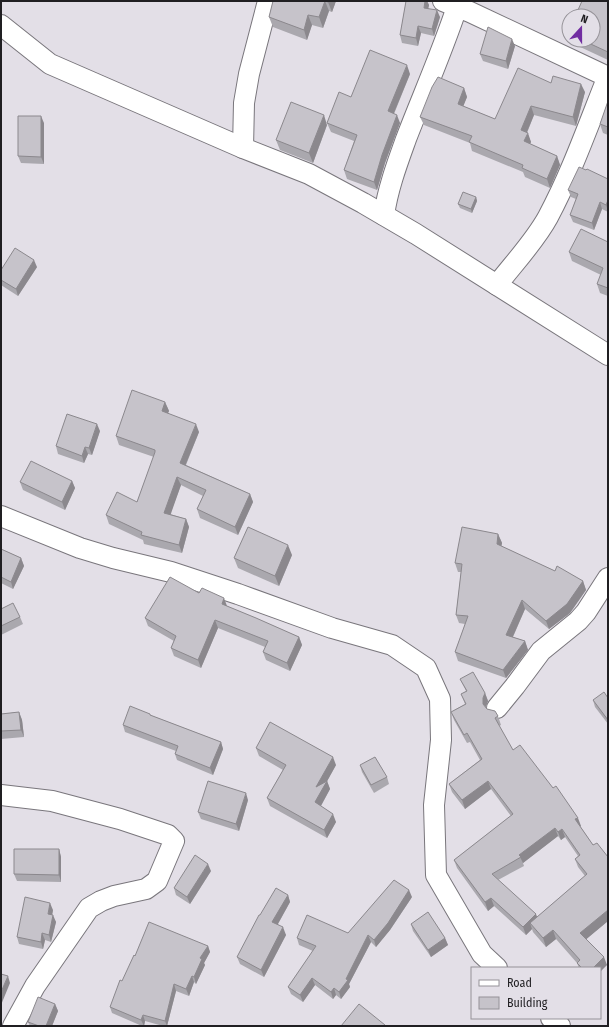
<svg xmlns="http://www.w3.org/2000/svg" width="609" height="1027" viewBox="0 0 609 1027" font-family="'Fira Sans Condensed',sans-serif">
<style>
.lines{fill:none;stroke-linecap:round;stroke-linejoin:round}
.minor-casing{stroke:#79767c;stroke-width:22}
.minor{stroke:#fff;stroke-width:20}
.wall{fill:#aaa8ae;fill-rule:evenodd}
.shaded-wall{fill:#8b888d}
.building{fill:#c6c3ca;stroke:#8b888d}
</style>
<rect width="100%" height="100%" fill="#e3dfe7"/>
<g class="lines">
<defs>
<g id="minor">
<path d="M443 1 470 12 608 77"/>
<path d="M1 25 50 64 243 148 309 174 363 203 416 234 608 355"/>
<path d="M243 148 244 103 249 74 268 1"/>
<path d="M384 215C388 188 397 164 406 139 423 95 442 52 457 7"/>
<path d="M497 285C514 263 535 241 548 217 572 172 589 123 608 76"/>
<path d="M1 516 80 548 113 558 171 572 238 594 332 628 392 645 426 668 440 699 441 740 434 805 436 875 482 954 497 968"/>
<path d="M497 708 515 686 541 651 578 621 586 612 608 578"/>
<path d="M1 795 52 801 120 819 168 835 174 841 157 881 146 889 114 896 101 901 89 908 35 986 13 1026"/>
<path d="M551 1018 560 1026"/>
</g>
</defs>
<!-- minor casing -->
<use href="#minor" class="minor-casing"/>
<!-- minor -->
<use href="#minor" class="minor"/>
</g>
<!-- wall -->
<g class="wall">
<path d="M273 1H336L332 12 329 11 323 28 312 25 307 40 273 27 269 17Z"/>
<path d="M406 1H427L429 5 428 8 440 17 434 36 421 33 418 46 402 43 400 35Z"/>
<path d="M608 1V60L576 45 574 40H593V16H581L578 10Z"/>
<path d="M515 46 508 69 483 61 480 54Z"/>
<path d="M410 74 394 114 400 123 385 163 377 190 347 179 344 170 354 141 331 132 327 123 351 97Z"/>
<path d="M551 83 585 92 576 126 534 115 527 133 531 142 530 144 557 156 560 165 550 188 525 177 523 172 472 151 470 143 424 125 420 117 464 88 467 97 463 106 495 119Z"/>
<path d="M608 101V135L603 133 600 124Z"/>
<path d="M44 123V164L21 163 18 156Z"/>
<path d="M327 125 313 163 280 150 276 140Z"/>
<path d="M608 179V212L602 209 594 230 573 222 570 215 576 199 571 197 568 190Z"/>
<path d="M476 197 477 201 472 213 460 208 458 204Z"/>
<path d="M608 242V296L600 293 597 284 601 275 572 261 569 252Z"/>
<path d="M37 267 18 296 1 285V270Z"/>
<path d="M165 402 169 411 168 413 199 432 186 465 250 494 253 502 238 535 200 518 197 509 203 496 181 485 170 514 186 519 189 527 182 553 144 544 143 540 109 524 106 515 137 502 154 457 119 445 116 436Z"/>
<path d="M100 431 92 455 88 454 84 463 58 454 56 446Z"/>
<path d="M72 481 75 488 65 510 23 490 20 482Z"/>
<path d="M498 534 502 543 501 546 555 571 583 581 586 590 570 613 549 629 525 609 513 637 525 641 528 650 506 678 458 661 455 652 465 624 459 623 456 615 461 572H458L455 563Z"/>
<path d="M1 549 21 558 24 566 13 589 1 583Z"/>
<path d="M292 555 279 586 238 568 234 558Z"/>
<path d="M199 593 227 606 299 637 302 645 290 671 266 660 263 652 265 647 218 628 201 668 174 656 171 648 174 641 148 626 145 618Z"/>
<path d="M1 609 20 617 23 624 1 635Z"/>
<path d="M460 679 485 693 488 701 486 707 487 709 498 716 501 725 499 726 513 750 581 826H580L593 845 608 857V921L586 939 607 965 600 968H579L577 963 556 939 546 947 533 932 532 929 526 935 494 906 488 911 457 868 454 860 511 816 491 789 465 809 452 792 449 784 480 760 470 742 467 743 454 720 451 712 465 704 461 694 466 691ZM558 836 561 840 565 837 578 856 575 859 578 867 585 876 537 917 498 880 524 866 523 863Z"/>
<path d="M608 698V724L595 707 593 700Z"/>
<path d="M19 712 22 720 24 737 1 739V714Z"/>
<path d="M150 714V715L221 742 223 749 213 775 177 760 175 754 176 751 125 732 123 725Z"/>
<path d="M256 748 336 765 327 781 330 789 321 806 336 822 327 838 270 806 267 798 283 770 259 756Z"/>
<path d="M360 765 387 777 389 784 374 793 362 772Z"/>
<path d="M248 800 239 831 201 819 198 812Z"/>
<path d="M59 849 61 857V882L17 881 14 874Z"/>
<path d="M211 871 190 904 176 895 174 888Z"/>
<path d="M288 895 290 902 278 924 286 935 264 977 240 964 237 957 260 915Z"/>
<path d="M412 897 390 930 376 947 371 942 349 984 350 987 341 999 336 995 333 999 315 985 303 1002 291 994 288 987 313 951 299 945 297 938 348 933Z"/>
<path d="M53 910 52 915 56 922 51 942 45 940 43 949 19 944 17 937Z"/>
<path d="M411 924 445 938 448 945 431 957 413 931Z"/>
<path d="M208 946 210 952 204 963 205 965 196 984 194 982 189 996 176 991 167 1026H163L145 1021 144 1026H142L112 1013 110 1007 135 956Z"/>
<path d="M55 1004 58 1011 52 1026H30L28 1022Z"/>
</g>
<!-- shaded-wall -->
<g class="shaded-wall">
<path d="M325 1 329 11 323 28 319 17Z"/>
<path d="M329 1H336L332 12 328 2Z"/>
<path d="M425 1H427L429 5 427 15 424 8Z"/>
<path d="M437 10 440 17 434 36 432 29Z"/>
<path d="M308 15 312 25 307 40 304 30Z"/>
<path d="M418 26 421 33 418 46 416 38Z"/>
<path d="M512 39 515 46 508 69 506 61Z"/>
<path d="M407 65 410 74 391 120 388 111Z"/>
<path d="M581 84 585 92 576 126 573 117Z"/>
<path d="M464 88 467 97 461 112 458 104Z"/>
<path d="M531 106 534 115 524 139 521 130Z"/>
<path d="M324 115 327 125 313 163 309 153Z"/>
<path d="M397 115 400 123 385 163 377 190 374 182 382 155Z"/>
<path d="M41 116 44 123V164L41 157Z"/>
<path d="M528 133 531 142 527 150 524 141Z"/>
<path d="M557 156 560 165 550 188 547 179Z"/>
<path d="M476 197 477 201 472 213 471 209Z"/>
<path d="M608 200V211L606 205Z"/>
<path d="M600 202 602 209 594 230 592 223Z"/>
<path d="M34 260 37 267 18 296 16 289Z"/>
<path d="M165 402 169 411 165 419 162 411Z"/>
<path d="M97 424 100 431 92 455 89 448Z"/>
<path d="M196 424 199 432 183 471 180 463Z"/>
<path d="M85 447 88 454 84 463 82 456Z"/>
<path d="M177 477 181 485 168 522 164 513Z"/>
<path d="M72 481 75 488 65 510 62 502Z"/>
<path d="M250 494 253 502 238 535 235 527Z"/>
<path d="M186 519 189 527 182 553 179 545Z"/>
<path d="M498 534 502 543 500 553 497 544Z"/>
<path d="M288 545 292 555 279 586 275 576Z"/>
<path d="M21 558 24 566 13 589 11 582Z"/>
<path d="M583 581 586 590 570 613 549 629 546 621Z"/>
<path d="M224 598 227 606 225 612 222 604Z"/>
<path d="M522 600 525 609 510 643 506 635Z"/>
<path d="M215 620 218 628 201 668 198 660Z"/>
<path d="M299 637 302 645 290 671 287 663Z"/>
<path d="M525 641 528 650 506 678 503 670Z"/>
<path d="M485 693 488 701 486 707 483 704V698Z"/>
<path d="M19 712 22 720 24 737 21 730Z"/>
<path d="M221 742 223 749 213 775 210 768Z"/>
<path d="M333 757 336 765 319 796 316 787Z"/>
<path d="M327 781 330 789 318 811 315 802Z"/>
<path d="M488 781 491 789 465 809 462 800Z"/>
<path d="M246 793 248 800 239 831 236 824Z"/>
<path d="M333 814 336 822 327 838 324 830Z"/>
<path d="M578 818 581 826 578 828 575 819Z"/>
<path d="M555 828 558 836 523 863 519 855Z"/>
<path d="M562 829 565 837 561 840 558 832Z"/>
<path d="M59 849 61 857V882L59 875Z"/>
<path d="M208 864 211 871 190 904 187 897Z"/>
<path d="M409 890 412 897 390 930 376 947 374 940Z"/>
<path d="M288 895 290 902 275 929 272 922Z"/>
<path d="M491 898 494 906 488 911 485 902Z"/>
<path d="M50 903 53 910 51 921 48 914Z"/>
<path d="M608 910V921L583 942 580 933Z"/>
<path d="M536 914 539 922 530 923 532 929 526 935 523 927Z"/>
<path d="M53 915 56 922 51 942 49 935Z"/>
<path d="M283 927 286 935 264 977 261 970Z"/>
<path d="M553 930 556 939 546 947 543 938Z"/>
<path d="M42 933 45 940 43 949 41 942Z"/>
<path d="M368 935 371 942 349 984 350 987 341 999 339 992Z"/>
<path d="M445 938 448 945 431 957 428 950Z"/>
<path d="M208 946 210 952 204 963 205 965 196 984 194 977 200 958Z"/>
<path d="M604 957 607 965 600 972V968H593Z"/>
<path d="M8 976 10 983 1 1005V992Z"/>
<path d="M192 976 194 982 189 996 186 989Z"/>
<path d="M312 978 315 985 303 1002 300 995Z"/>
<path d="M174 984 176 991 167 1026 165 1021Z"/>
<path d="M334 988 336 995 333 999 331 992Z"/>
<path d="M55 1004 58 1011 52 1026H46Z"/>
<path d="M143 1015 145 1021 144 1026 141 1020Z"/>
</g>
<!-- building -->
<g class="building">
<path d="M273 1H329L328 2 325 1 319 17 308 15 304 30 269 17Z"/>
<path d="M406 1H425L424 8 437 10 432 29 418 26 416 38 400 35Z"/>
<path d="M582 1H608V52L582 40H593V16H581L583 12 578 10Z"/>
<path d="M488 27 512 39 506 61 480 54Z"/>
<path d="M370 50 407 65 388 111 397 115 382 155 374 182 344 170 357 135 327 123 339 92 351 97Z"/>
<path d="M518 68 551 83 553 76 581 84 573 117 531 106 521 130 528 133 524 141 557 156 547 179 522 168 523 165 469 142 472 136 420 117 432 87 438 77 464 88 458 104 495 119Z"/>
<path d="M608 101V127L600 124Z"/>
<path d="M291 102 324 115 309 153 276 140Z"/>
<path d="M18 116H41V157L18 156Z"/>
<path d="M579 167 586 170 587 169 608 179V200L606 205 600 202 592 223 570 215 578 194 568 190Z"/>
<path d="M463 192 476 197 471 209 458 204Z"/>
<path d="M581 229 608 242V288L597 284 603 268 569 252Z"/>
<path d="M15 248 34 260 16 289 1 280V270Z"/>
<path d="M132 390 165 402 162 411 196 424 180 463 250 494 235 527 197 509 206 490 177 477 164 513 186 519 179 545 141 535 142 532 106 515 117 492 137 502 155 452V450L116 436Z"/>
<path d="M67 414 97 424 89 448 85 447 82 456 56 446Z"/>
<path d="M31 461 72 481 62 502 20 482Z"/>
<path d="M248 527 288 545 275 576 234 558Z"/>
<path d="M462 527 498 534 497 544 555 571 557 566 583 581 567 604 546 621 522 600 506 635 525 641 503 670 455 652 468 616 456 615 462 564 455 563Z"/>
<path d="M1 549 21 558 11 582 1 577Z"/>
<path d="M170 577 199 593 202 588 224 598 222 604 256 618 299 637 287 663 263 652 268 641 215 620 198 660 171 648 176 636 145 618Z"/>
<path d="M13 603 20 617 1 626V609Z"/>
<path d="M473 672 485 693 483 698V704L487 709 495 711 498 716 495 718 513 750 520 745 553 788 556 786 578 818 575 819 593 845 597 843 608 857V910L580 933 604 957 593 968H582L577 963 580 960 553 930 543 938 530 923 587 874 575 859 580 855 562 829 558 832 555 828 519 855 521 857 492 874 536 914 523 927 491 898 485 902 454 860 513 814 488 781 462 800 449 784 482 759 467 733 464 735 451 712 466 704 461 694 467 691 460 679Z"/>
<path d="M604 692 608 698V720L593 700Z"/>
<path d="M130 706 150 714V715L221 742 210 768 175 754 178 746 123 725Z"/>
<path d="M19 712 21 730 1 731V714Z"/>
<path d="M270 722 333 757 316 787 327 781 315 802 333 814 324 830 267 798 286 765 256 748Z"/>
<path d="M375 757 387 777 371 785 360 765Z"/>
<path d="M208 781 246 793 236 824 198 812Z"/>
<path d="M14 849H59V875L14 874Z"/>
<path d="M195 855 208 864 187 897 174 888Z"/>
<path d="M394 880 409 890 388 923 374 940 368 935 346 979 348 980 339 992 334 988 331 992 312 978 300 995 288 987 316 946 297 938 307 915 348 933Z"/>
<path d="M276 888 288 895 272 922 283 927 261 970 237 957 259 915H260Z"/>
<path d="M25 897 50 903 48 914 53 915 49 935 42 933 41 942 17 937Z"/>
<path d="M428 912 445 938 428 950 411 924Z"/>
<path d="M149 922 208 946 200 958 202 959 194 977 192 976 186 989 174 984 165 1021 143 1015 141 1020 110 1007 120 980 122 981 134 955 135 956Z"/>
<path d="M1 974 8 976 1 992Z"/>
<path d="M38 997 55 1004 46 1026H39L28 1022Z"/>
<path d="M359 1004 385 1025 384 1026H341Z"/>
</g>
<!-- border -->
<rect width="609" height="1027" fill="none" stroke="#201f22" stroke-width="4"/>
<!-- legend -->
<rect x="471" y="967" width="130" height="52" fill="#e3dfe7" stroke="#959298"/>
<rect x="479" y="980" width="20" height="6" fill="#ffffff" stroke="#959298"/>
<text x="507" y="987" font-size="12" fill="#201f22">Road</text>
<rect x="479" y="997" width="20" height="12" fill="#c6c3ca" stroke="#959298"/>
<text x="507" y="1007" font-size="12" fill="#201f22">Building</text>
<!-- north arrow -->
<g transform="translate(581 28) rotate(21)"><circle r="19" fill="#e3dfe7" stroke="#959298"/>
<path d="M0-3L7 15L0 10L-7 15Z" fill="#712da1"/>
<text y="-6" font-size="11" font-weight="bold" text-anchor="middle" fill="#201f22">N</text>
</g>
</svg>
